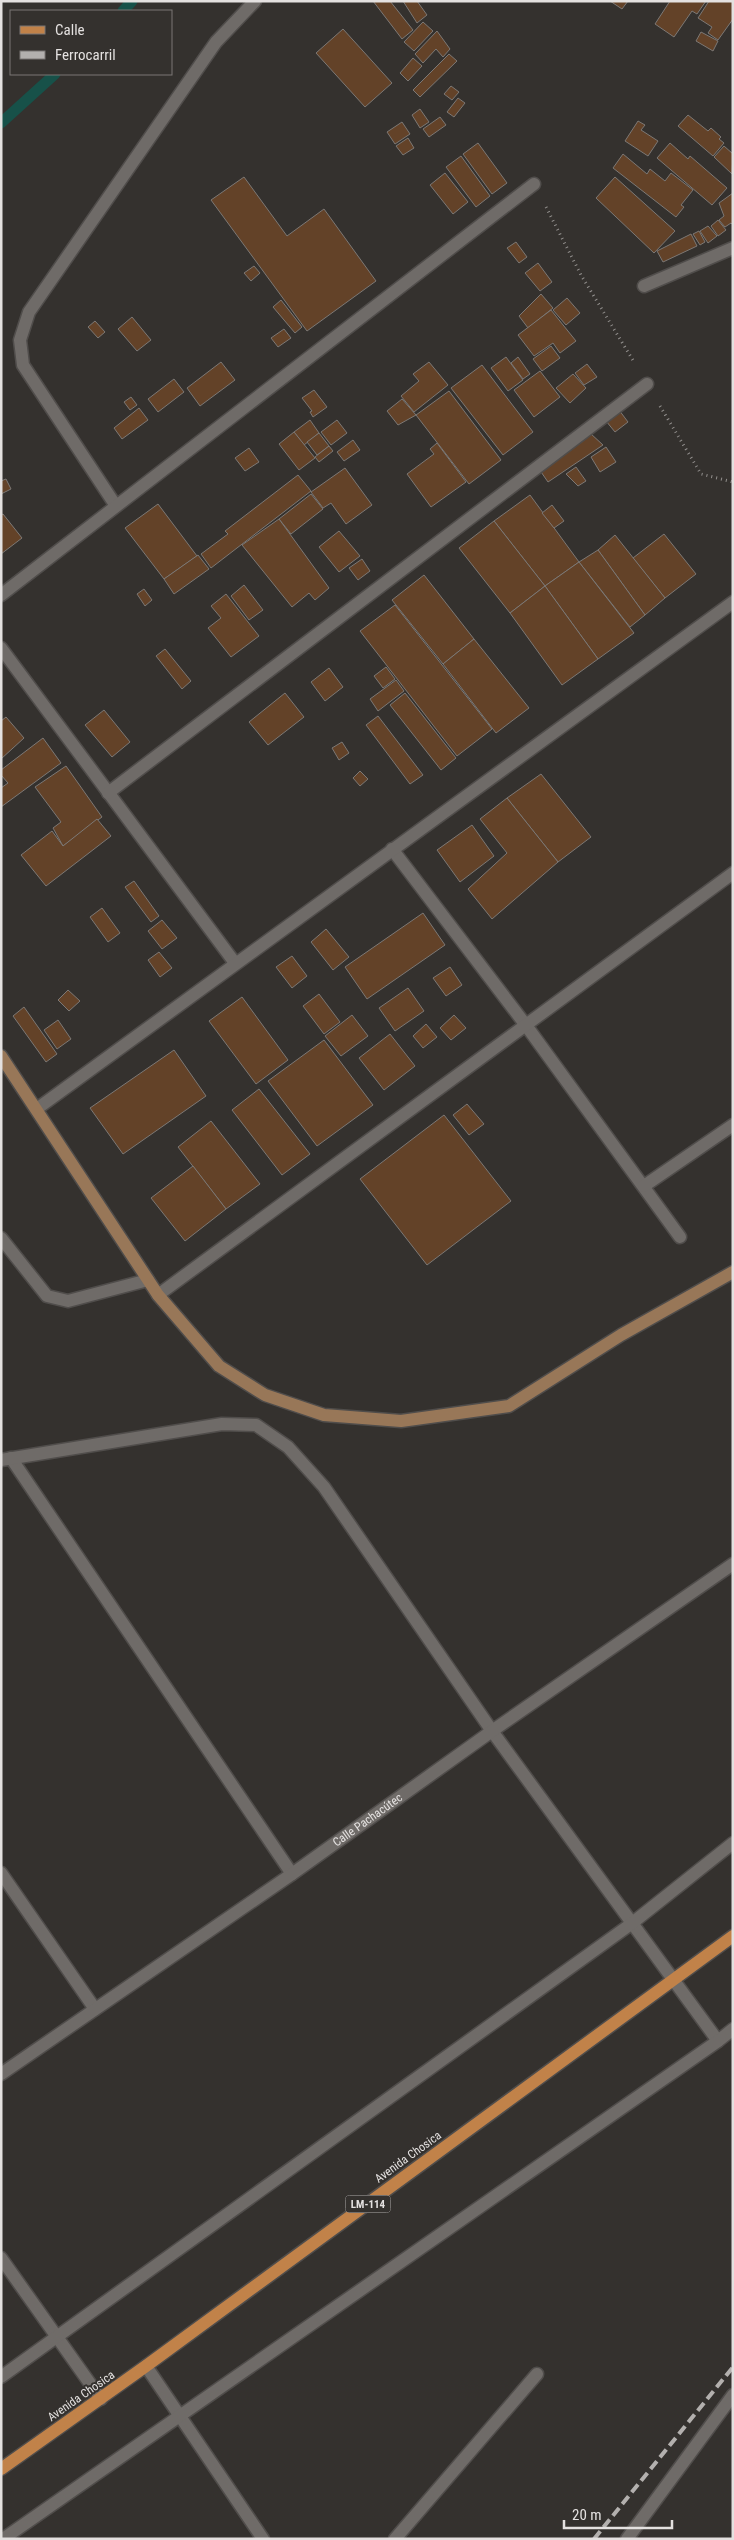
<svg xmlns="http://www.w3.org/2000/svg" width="734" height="2540" viewBox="0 0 734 2540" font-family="'Roboto Condensed',sans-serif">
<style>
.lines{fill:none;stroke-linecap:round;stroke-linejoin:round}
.stream{stroke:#175149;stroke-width:11}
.building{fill:#634228;stroke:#7c7875}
.lane-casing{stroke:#504d4b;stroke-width:15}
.street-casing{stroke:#504d4b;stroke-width:15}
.secondary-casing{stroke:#504d4b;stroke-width:15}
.primary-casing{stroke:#504d4b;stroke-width:15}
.path{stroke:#93908e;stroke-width:3;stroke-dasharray:1 4;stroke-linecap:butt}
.lane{stroke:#6f6b68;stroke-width:12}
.street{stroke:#6f6b68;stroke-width:12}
.secondary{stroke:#987758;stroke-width:12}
.primary{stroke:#c18249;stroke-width:12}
.rail{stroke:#b3b0ae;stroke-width:4;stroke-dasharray:10 5;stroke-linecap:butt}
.labels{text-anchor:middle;stroke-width:4;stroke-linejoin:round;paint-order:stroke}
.shield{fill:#34312e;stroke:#afacab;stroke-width:1}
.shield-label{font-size:11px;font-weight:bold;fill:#e4e1e0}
.street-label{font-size:12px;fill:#e4e1e0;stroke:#34312e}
</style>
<rect width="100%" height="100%" fill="#34312e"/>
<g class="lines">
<!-- stream -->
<g class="stream">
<path d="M123 11 132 1"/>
<path d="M1 123 55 74"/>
</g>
</g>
<!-- building -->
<g class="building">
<path d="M373 1H390L413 30 402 39Z"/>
<path d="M403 1H417L427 15 417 23Z"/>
<path d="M610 1H628L622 9Z"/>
<path d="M670 1H706L697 14 692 11 674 37 655 24Z"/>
<path d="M709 1H733V19L718 40 708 33 712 27 698 18Z"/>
<path d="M423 22 433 31 414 51 404 42Z"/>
<path d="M343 29 392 83 365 107 316 53Z"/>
<path d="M437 31 450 49 443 57 436 49 423 63 415 54Z"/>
<path d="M701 32 718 41 713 51 696 41Z"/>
<path d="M449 54 457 61 420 97 413 90Z"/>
<path d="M413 58 422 66 408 81 400 73Z"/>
<path d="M451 86 459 92 452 100 444 94Z"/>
<path d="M458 98 465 103 454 117 447 112Z"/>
<path d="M420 109 429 122 420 128 412 115Z"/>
<path d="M688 115 708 131 711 128 721 137 719 139 724 143 713 156 678 126Z"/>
<path d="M440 117 446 125 429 137 423 129Z"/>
<path d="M638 121 645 125 641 130 658 141 648 156 625 141Z"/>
<path d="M402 122 410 134 395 144 387 132Z"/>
<path d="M408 138 414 148 403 155 396 146Z"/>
<path d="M478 143 507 183 492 194 463 154Z"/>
<path d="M670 143 688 159 690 156 727 188 712 205 657 158Z"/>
<path d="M724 146 733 154 732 174 714 157Z"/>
<path d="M623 154 647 174 650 169 665 181 671 173 693 190 681 205 684 207 676 217 613 168Z"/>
<path d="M461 156 490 196 476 207 446 167Z"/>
<path d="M445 173 468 202 453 214 430 185Z"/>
<path d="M244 177 287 236 324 209 376 281 307 331 211 200Z"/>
<path d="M615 177 675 231 654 253 596 198Z"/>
<path d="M733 193V225L731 223 725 227 719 220 724 216 719 203Z"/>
<path d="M718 220 726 230 718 236 711 226Z"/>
<path d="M708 226 717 236 708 243 700 231Z"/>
<path d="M699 231 705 242 700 245 693 234Z"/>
<path d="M691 234 697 246 663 262 657 251Z"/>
<path d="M516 242 527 257 519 263 507 248Z"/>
<path d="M538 263 552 282 540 291 525 273Z"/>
<path d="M254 266 260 273 251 281 244 273Z"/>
<path d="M541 294 553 308 528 328 519 316Z"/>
<path d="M567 298 580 313 566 325 553 310Z"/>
<path d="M281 300 302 327 295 333 273 307Z"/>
<path d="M551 310 576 341 560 353 553 343 534 356 518 335Z"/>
<path d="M132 317 151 340 137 351 118 329Z"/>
<path d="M95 321 105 332 98 338 88 327Z"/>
<path d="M284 329 291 338 278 347 271 338Z"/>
<path d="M551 346 560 358 542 371 533 359Z"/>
<path d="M506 357 523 380 508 391 491 368Z"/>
<path d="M518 357 530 374 523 379 511 363Z"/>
<path d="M221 362 235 380 200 406 187 388Z"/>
<path d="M429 362 448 385 414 412 401 396 419 381 413 374Z"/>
<path d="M587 364 597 377 584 385 575 373Z"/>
<path d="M482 365 533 432 503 455 451 388Z"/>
<path d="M540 371 560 397 534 417 514 390Z"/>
<path d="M573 374 586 388 570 403 556 388Z"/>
<path d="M174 379 184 392 158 412 148 399Z"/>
<path d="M314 390 327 407 313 417 310 412 312 411 302 398Z"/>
<path d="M449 391 501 460 469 484 416 415Z"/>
<path d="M131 397 137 405 130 410 124 402Z"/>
<path d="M402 399 416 415 398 425 387 411Z"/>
<path d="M139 408 148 420 122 439 114 428Z"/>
<path d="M619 410 628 422 615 432 606 421Z"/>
<path d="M310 420 319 433 304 445 294 432Z"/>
<path d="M337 420 347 433 331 445 321 432Z"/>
<path d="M294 432 315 458 299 470 279 444Z"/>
<path d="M319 433 329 446 317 455 307 442Z"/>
<path d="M590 433 603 445 548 482 539 469Z"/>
<path d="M353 440 360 450 344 461 337 452Z"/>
<path d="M437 443 466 482 431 507 407 474 434 454 430 449Z"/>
<path d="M329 446 333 451 319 462 315 457Z"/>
<path d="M606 447 616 462 600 472 591 457Z"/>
<path d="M249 448 259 462 245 471 235 458Z"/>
<path d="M576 467 586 481 578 486 566 474Z"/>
<path d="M345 468 372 505 346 524 331 503 323 508 311 492Z"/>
<path d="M298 475 311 491 211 568 201 554 228 534 225 531Z"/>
<path d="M6 479 11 489 1 494V481Z"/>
<path d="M311 494 323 509 291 534 279 519Z"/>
<path d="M530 495 579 562 545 586 494 521Z"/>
<path d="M158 504 197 556 164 579 125 528Z"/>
<path d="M552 505 564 521 554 528 542 513Z"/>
<path d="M3 514 22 538 1 554V515Z"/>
<path d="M279 519 329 588 315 600 309 593 292 607 242 545Z"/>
<path d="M494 521 545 586 510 613 459 548Z"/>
<path d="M339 531 360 556 339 572 319 547Z"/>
<path d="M664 534 696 574 665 598 633 558Z"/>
<path d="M615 535 665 598 645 615 598 550Z"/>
<path d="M598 550 645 615 630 627 579 562Z"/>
<path d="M198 555 209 569 174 594 164 579Z"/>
<path d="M362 559 370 571 358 580 349 568Z"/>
<path d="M579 562 634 633 598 659 545 586Z"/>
<path d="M424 575 474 639 443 664 392 600Z"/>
<path d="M244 585 263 610 249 620 231 596Z"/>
<path d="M545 586 598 659 562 685 510 613Z"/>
<path d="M144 589 152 600 145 606 137 594Z"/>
<path d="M226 594 259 636 231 657 208 628 221 618 211 606Z"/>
<path d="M395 605 492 729 457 756 360 631Z"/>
<path d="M474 639 529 708 496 733 443 664Z"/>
<path d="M165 649 191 681 182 689 156 656Z"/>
<path d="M386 667 395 679 383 688 374 676Z"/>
<path d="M329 668 343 687 325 701 311 682Z"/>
<path d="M396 680 404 691 378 711 370 699Z"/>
<path d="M285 693 304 717 268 745 249 722Z"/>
<path d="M405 693 456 758 441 770 390 705Z"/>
<path d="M104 710 130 742 112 757 85 725Z"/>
<path d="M378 716 423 775 410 784 366 725Z"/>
<path d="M6 717 24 738 1 759V721Z"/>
<path d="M43 738 61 763 1 807V788L8 783 1 775V770Z"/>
<path d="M342 742 349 753 339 760 332 748Z"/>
<path d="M66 766 102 817 63 846 53 828 61 822 35 787Z"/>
<path d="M360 771 368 779 360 786 353 778Z"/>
<path d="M541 774 591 837 558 862 507 798Z"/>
<path d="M507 798 558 862 492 919 468 889 507 853 480 819Z"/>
<path d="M97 819 111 836 46 886 21 855 52 831 63 846Z"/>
<path d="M472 825 494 856 460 882 437 850Z"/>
<path d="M134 881 159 916 151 922 125 887Z"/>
<path d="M102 908 120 933 108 942 90 917Z"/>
<path d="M423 913 445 945 367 999 345 967Z"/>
<path d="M162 920 177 938 162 949 148 931Z"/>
<path d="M326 929 349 957 333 970 311 942Z"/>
<path d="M159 952 172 968 160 977 148 960Z"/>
<path d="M292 956 307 976 292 988 276 967Z"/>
<path d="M450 967 462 985 446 996 433 978Z"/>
<path d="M408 988 424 1011 395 1031 379 1008Z"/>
<path d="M68 990 80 1001 69 1011 58 1000Z"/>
<path d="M319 994 340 1022 324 1034 303 1006Z"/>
<path d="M242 997 288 1060 256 1084 209 1021Z"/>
<path d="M24 1007 57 1054 46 1062 13 1016Z"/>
<path d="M352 1015 368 1036 341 1056 325 1036Z"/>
<path d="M454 1015 466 1028 451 1040 440 1028Z"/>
<path d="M58 1020 71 1039 57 1049 44 1030Z"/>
<path d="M426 1024 437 1037 423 1048 413 1036Z"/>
<path d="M390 1034 415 1066 384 1090 359 1058Z"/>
<path d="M324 1040 373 1105 317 1146 268 1081Z"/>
<path d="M174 1050 206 1096 123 1154 90 1108Z"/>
<path d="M259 1089 310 1154 282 1175 232 1110Z"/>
<path d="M467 1104 484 1124 469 1135 453 1115Z"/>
<path d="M444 1115 511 1201 427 1265 360 1179Z"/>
<path d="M211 1121 260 1184 226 1209 178 1147Z"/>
<path d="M193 1166 226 1209 185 1241 151 1198Z"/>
</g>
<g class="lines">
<defs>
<path id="lane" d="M627 2539 733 2395"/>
<g id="street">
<path d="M644 286 733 248"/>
<path d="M116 506 23 365 20 340 29 312 216 42 255 1"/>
<path d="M1 595 534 184"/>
<path d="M1 648 235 963"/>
<path d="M108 793 647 384"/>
<path d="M392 849 525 1024 680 1237"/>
<path d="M38 1108 733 602"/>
<path d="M644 1186 733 1125"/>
<path d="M1 1238 47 1296 68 1301 148 1280"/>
<path d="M158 1295 733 873"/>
<path d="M11 1458 292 1874"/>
<path d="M1 1460 222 1424 256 1425 288 1447 324 1487 492 1731 718 2041"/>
<path d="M1 1873 95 2009"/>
<path id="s1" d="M1 2074 292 1874 492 1731 733 1564"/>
<path d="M1 2258 101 2399"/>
<path d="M146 2366 263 2539"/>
<path d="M1 2377 631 1924 733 1843"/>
<path d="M3 2539 718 2041 733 2029"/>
<path d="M395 2539 537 2374"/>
</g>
<path id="secondary" d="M1 1056 158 1295 219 1366 265 1395 324 1415 401 1421 509 1406 621 1335 733 1272"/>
<path id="primary" d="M1 2469 146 2366 733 1936"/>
</defs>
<!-- lane casing -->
<use href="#lane" class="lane-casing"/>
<!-- street casing -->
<use href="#street" class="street-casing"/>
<!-- secondary casing -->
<use href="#secondary" class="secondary-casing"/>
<!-- primary casing -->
<use href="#primary" class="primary-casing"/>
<!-- path -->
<g class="path">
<path d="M546 207 581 275 634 362"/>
<path d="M660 406 701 474 733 482"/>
</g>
<!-- lane -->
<use href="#lane" class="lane"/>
<!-- street -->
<use href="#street" class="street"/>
<!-- secondary -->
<use href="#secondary" class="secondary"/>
<!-- primary -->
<use href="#primary" class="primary"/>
<!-- rail -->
<path class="rail" d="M594 2539 733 2367"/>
</g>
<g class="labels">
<!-- shield labels -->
<rect class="shield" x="345.5" y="2195.5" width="45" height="17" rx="4"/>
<g class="shield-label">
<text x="368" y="2208">LM-114</text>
</g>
<!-- street labels -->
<g class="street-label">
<text dy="4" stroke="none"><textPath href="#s1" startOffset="446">Calle Pachacútec</textPath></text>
<text transform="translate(408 2157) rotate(-36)" y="4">Avenida Chosica</text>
<text transform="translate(81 2396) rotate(-35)" y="4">Avenida Chosica</text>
</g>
</g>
<!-- border -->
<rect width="734" height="2540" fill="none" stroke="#e4e1e0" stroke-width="5"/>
<!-- legend -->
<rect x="10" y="10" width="162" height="65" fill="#34312e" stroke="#7a7775"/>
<rect x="20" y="26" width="25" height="8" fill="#c18249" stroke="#7a7775"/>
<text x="55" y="35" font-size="15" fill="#e4e1e0">Calle</text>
<rect x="20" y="51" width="25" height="8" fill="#b3b0ae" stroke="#7a7775"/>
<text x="55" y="60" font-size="15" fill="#e4e1e0">Ferrocarril</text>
<!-- scale -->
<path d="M564 2520v8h108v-8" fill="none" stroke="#e4e1e0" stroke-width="2.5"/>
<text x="572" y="2520" font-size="15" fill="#e4e1e0" stroke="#34312e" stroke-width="4" paint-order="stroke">20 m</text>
</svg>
